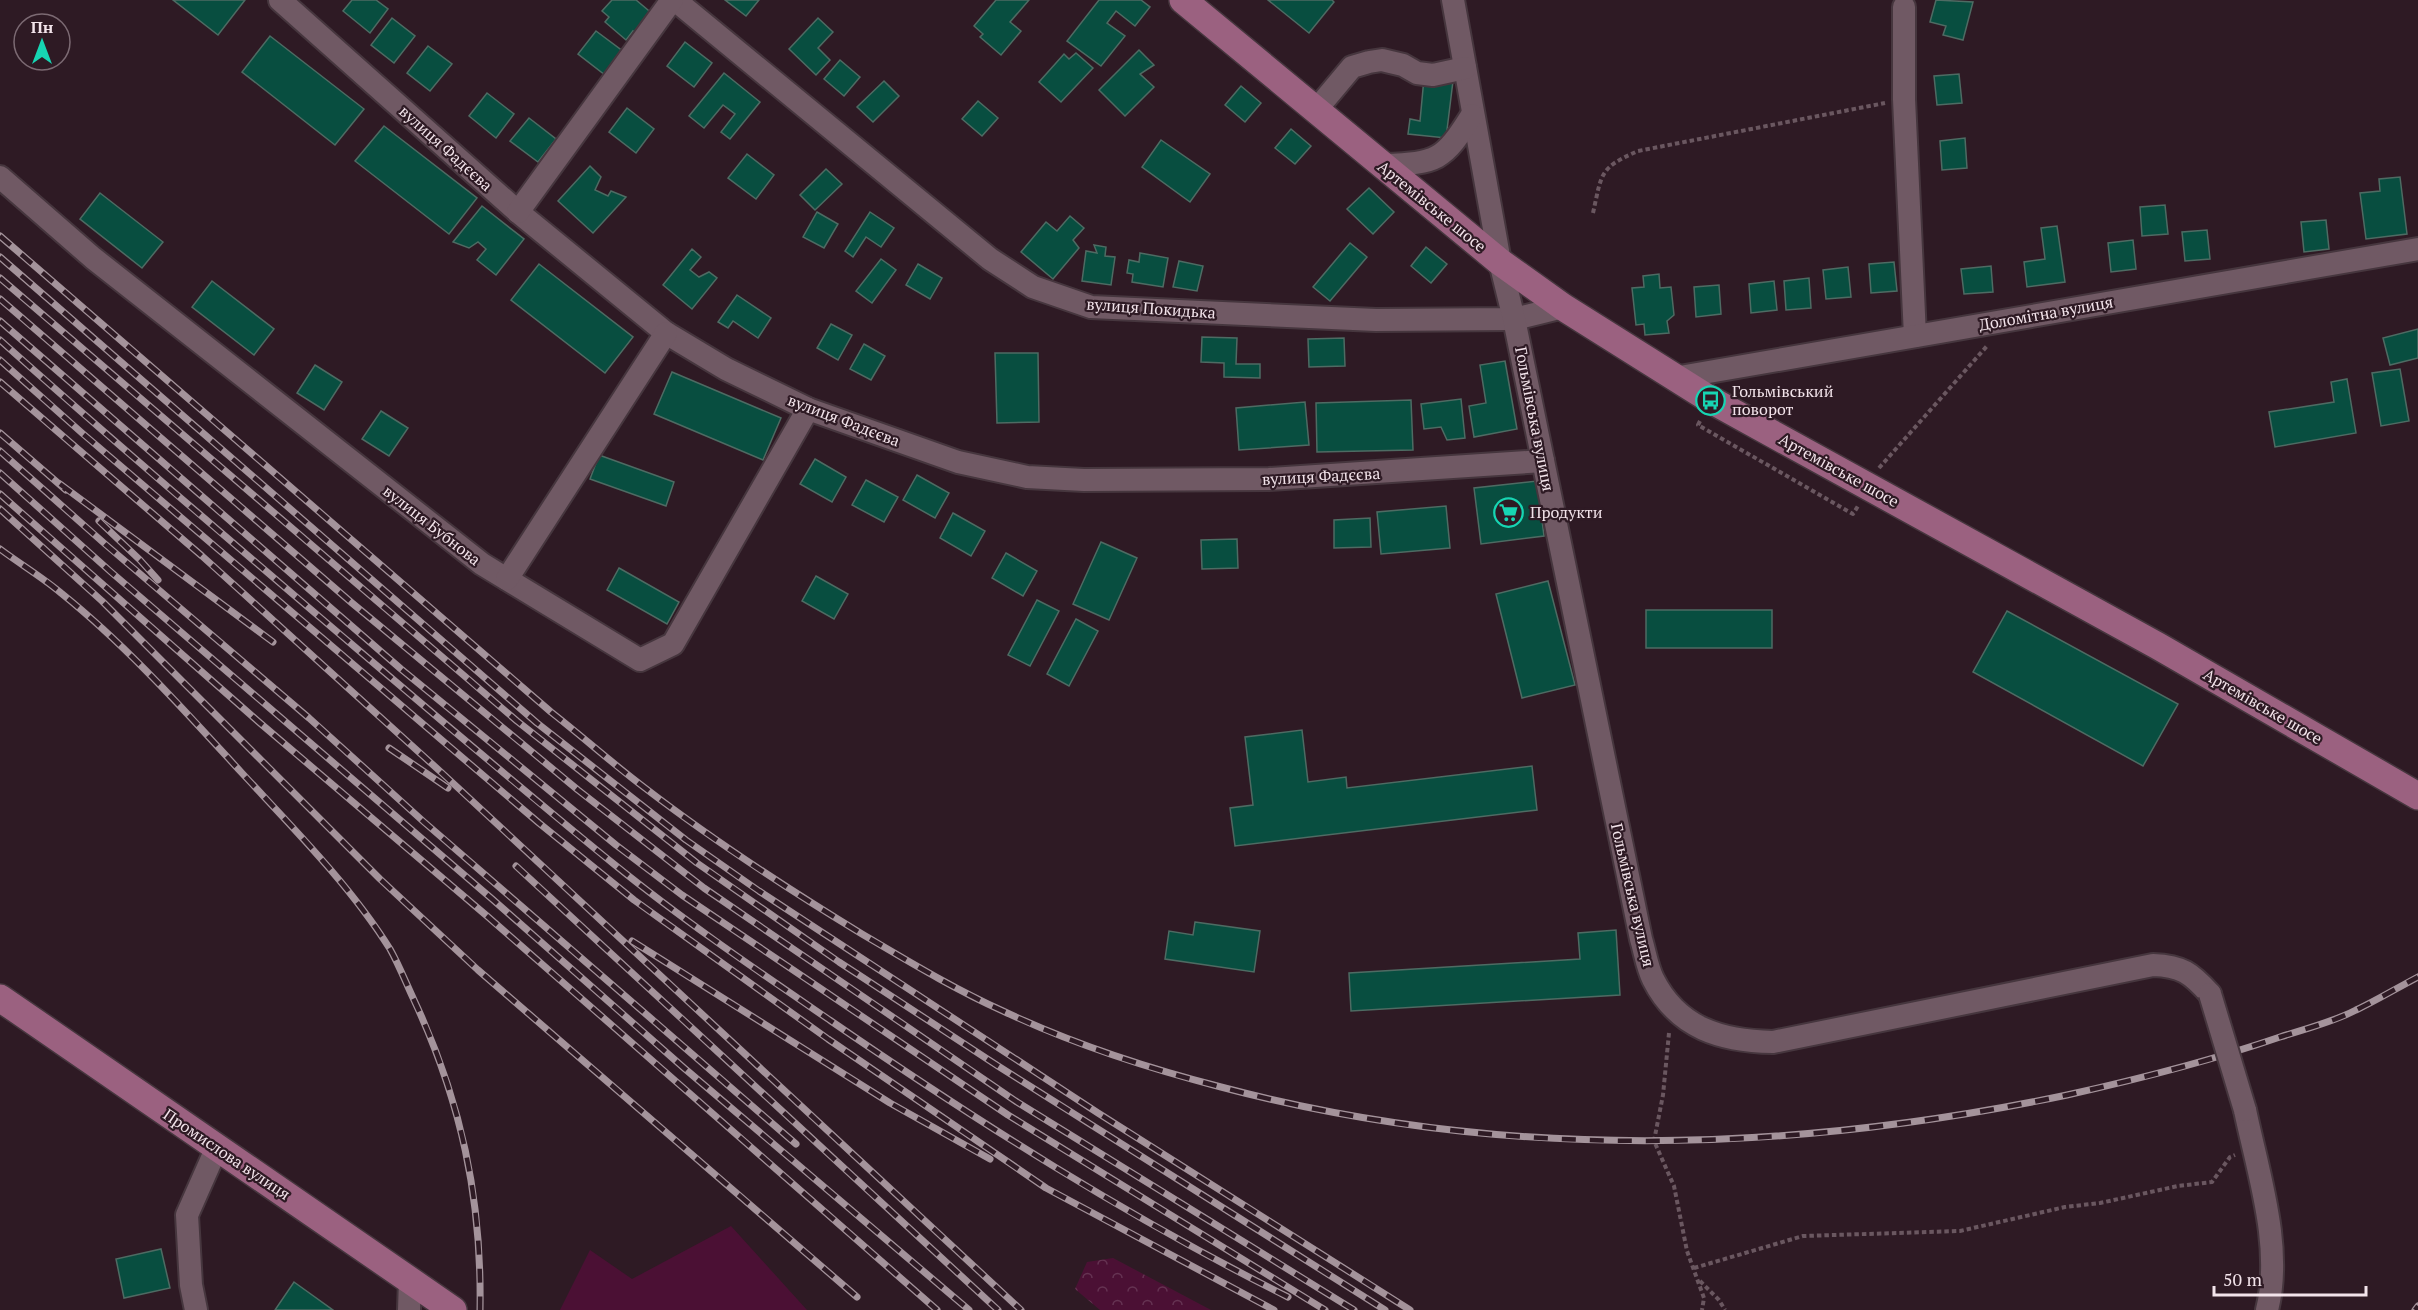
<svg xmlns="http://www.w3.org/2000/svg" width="2418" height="1310" viewBox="0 0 2418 1310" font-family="'PT Serif',serif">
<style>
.forest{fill:url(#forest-crowns)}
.garden{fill:#4b1034}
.building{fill:#084e40;stroke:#4e6b63;stroke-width:1.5}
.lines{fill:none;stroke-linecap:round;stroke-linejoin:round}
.minor-casing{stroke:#46363e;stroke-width:26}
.major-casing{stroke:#46363e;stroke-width:30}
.path{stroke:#6a5760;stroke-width:4;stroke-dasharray:4.5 3;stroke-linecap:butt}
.minor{stroke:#705964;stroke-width:22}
.major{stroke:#9b6180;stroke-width:27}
.rail-casing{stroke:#a4939b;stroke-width:7}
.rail{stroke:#2e1a24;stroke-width:4.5;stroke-dasharray:14;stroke-linecap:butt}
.minor-bridge-casing{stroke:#46363e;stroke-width:26;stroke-linecap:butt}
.minor-bridge{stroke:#705964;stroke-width:22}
.labels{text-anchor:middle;stroke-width:4.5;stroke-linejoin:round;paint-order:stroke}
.street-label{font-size:16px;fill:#f2e3ea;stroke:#2e1a24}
.poi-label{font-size:16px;fill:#f2e3ea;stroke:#2e1a24;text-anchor:start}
</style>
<defs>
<pattern id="forest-crowns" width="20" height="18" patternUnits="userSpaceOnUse" patternTransform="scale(1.5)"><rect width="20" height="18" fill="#4b1034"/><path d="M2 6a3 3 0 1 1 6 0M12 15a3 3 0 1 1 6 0" fill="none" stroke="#653352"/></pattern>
</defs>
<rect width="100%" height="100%" fill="#2e1a24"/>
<!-- forest -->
<path class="forest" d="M1113 1258 1211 1310H1100L1075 1289 1087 1262Z"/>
<!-- garden -->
<path class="garden" d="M731 1226 807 1310H560L590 1250 632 1279Z"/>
<!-- building -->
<g class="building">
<path d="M173 0H245L218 35Z"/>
<path d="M352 0H376L388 9 370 33 343 11Z"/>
<path d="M612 0H636L654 15 637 35 633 31 626 40 605 22 609 17 602 11Z"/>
<path d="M725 0H759L746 16Z"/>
<path d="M996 0H1029L1010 22 1021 31 1001 55 980 37 983 34 974 26Z"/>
<path d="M1099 0H1141L1150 7 1135 26 1116 11 1107 23 1125 36 1101 66 1067 41Z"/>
<path d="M1268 0H1332L1334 2 1309 33Z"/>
<path d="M1936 0 1973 2 1963 40 1943 35 1946 26 1930 22Z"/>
<path d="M392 18 415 36 394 63 371 45Z"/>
<path d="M818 18 833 32 818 48 830 60 816 75 789 49Z"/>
<path d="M596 31 624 52 605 75 578 54Z"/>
<path d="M270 36 364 109 335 145 242 72Z"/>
<path d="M685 42 712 63 694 87 667 66Z"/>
<path d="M428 46 452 64 430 91 407 73Z"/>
<path d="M1139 50 1154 65 1140 74 1154 87 1125 116 1099 90Z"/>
<path d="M1076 53 1093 68 1061 102 1039 82 1064 54 1069 59Z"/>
<path d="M840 60 860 77 844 96 824 79Z"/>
<path d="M724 73 760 102 730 139 721 132 735 114 723 105 704 128 689 116Z"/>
<path d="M1959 74 1962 103 1937 105 1934 76Z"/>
<path d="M1424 78 1453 81 1446 138 1408 134 1410 119 1420 121Z"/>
<path d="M884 81 899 96 873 122 857 107Z"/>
<path d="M1241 86 1261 103 1245 122 1225 105Z"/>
<path d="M487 93 514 114 496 138 469 116Z"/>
<path d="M978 101 998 118 982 136 962 119Z"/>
<path d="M627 108 654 129 636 153 609 132Z"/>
<path d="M529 118 556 139 538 162 510 141Z"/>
<path d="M384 126 477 198 449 234 355 161Z"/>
<path d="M1291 129 1311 146 1295 164 1275 148Z"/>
<path d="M1965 138 1967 168 1942 170 1940 141Z"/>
<path d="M1161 140 1210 174 1190 202 1142 167Z"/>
<path d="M747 154 774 175 756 199 728 178Z"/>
<path d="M590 166 601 177 595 190 608 196 611 191 626 197 593 233 558 201Z"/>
<path d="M826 169 842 184 815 210 800 195Z"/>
<path d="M2400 177 2407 234 2366 239 2360 193 2380 191 2379 179Z"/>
<path d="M1369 188 1394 212 1373 234 1347 209Z"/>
<path d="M100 193 163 242 142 268 80 219Z"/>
<path d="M2165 205 2168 234 2142 236 2140 207Z"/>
<path d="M482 206 524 239 496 275 477 260 486 249 478 242 469 248 453 242Z"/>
<path d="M817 212 838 224 824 248 803 237Z"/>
<path d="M870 212 894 228 881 247 866 237 853 257 845 251Z"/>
<path d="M1070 216 1084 228 1073 240 1079 248 1053 279 1021 252 1046 222 1057 231Z"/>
<path d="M2326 220 2329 249 2304 252 2301 222Z"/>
<path d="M2057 226 2065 282 2027 287 2024 262 2045 259 2041 228Z"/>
<path d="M2207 230 2210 259 2185 261 2182 232Z"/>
<path d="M2133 240 2136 269 2111 272 2108 243Z"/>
<path d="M1350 243 1367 257 1330 301 1313 287Z"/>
<path d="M1094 245 1106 247 1105 256 1115 257 1111 285 1082 281 1086 251 1097 253Z"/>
<path d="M1426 247 1447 264 1431 283 1411 266Z"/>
<path d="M692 249 701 257 690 270 699 277 709 272 717 278 692 309 663 285Z"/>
<path d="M1140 253 1168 258 1163 287 1132 282 1133 274 1127 273 1129 260 1139 262Z"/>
<path d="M881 259 896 270 872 303 856 291Z"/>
<path d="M1179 261 1203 266 1197 291 1173 287Z"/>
<path d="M1894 262 1897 291 1871 293 1869 264Z"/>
<path d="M539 264 633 337 605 373 511 300Z"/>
<path d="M918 264 942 278 930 299 906 285Z"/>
<path d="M1991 266 1993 292 1964 294 1961 269Z"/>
<path d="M1848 267 1851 297 1826 299 1823 270Z"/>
<path d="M1659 274 1660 288 1671 287 1674 315 1667 321 1669 333 1645 335 1644 324 1636 325 1632 288 1644 287 1643 276Z"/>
<path d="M1809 278 1811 308 1786 310 1784 281Z"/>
<path d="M212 281 274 329 254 355 192 307Z"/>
<path d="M1774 281 1777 310 1751 313 1749 284Z"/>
<path d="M1719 285 1721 314 1696 317 1694 287Z"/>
<path d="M737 295 771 318 758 338 733 321 728 328 718 322Z"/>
<path d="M831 324 852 335 838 360 817 348Z"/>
<path d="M2418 329V358L2390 365 2383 338Z"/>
<path d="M1202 337 1237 338 1236 364H1260V378L1224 377V363L1201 362Z"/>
<path d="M1344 338 1345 366 1309 367 1308 339Z"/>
<path d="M864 344 885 356 871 380 850 369Z"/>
<path d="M995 353H1038L1039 422 997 423Z"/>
<path d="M1505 361 1517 429 1474 437 1469 406 1486 403 1480 365Z"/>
<path d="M315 365 342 382 324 410 297 393Z"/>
<path d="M2400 369 2409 421 2381 426 2372 373Z"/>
<path d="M672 372 781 418 763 460 654 414Z"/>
<path d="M2347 379 2356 433 2275 447 2269 412 2334 402 2331 382Z"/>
<path d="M1461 399 1465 438 1447 440 1441 427 1424 429 1421 404Z"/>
<path d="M1411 400 1413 450 1317 452 1316 403Z"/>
<path d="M1305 402 1309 445 1239 450 1236 408Z"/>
<path d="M381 411 408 428 389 456 362 439Z"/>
<path d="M599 455 674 482 666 506 590 479Z"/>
<path d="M815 459 846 477 832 502 800 484Z"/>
<path d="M917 475 949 493 935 518 903 500Z"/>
<path d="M866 480 898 497 884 522 852 505Z"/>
<path d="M1537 481 1544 536 1481 544 1474 488Z"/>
<path d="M1446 506 1450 548 1381 554 1377 512Z"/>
<path d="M953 513 985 531 971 556 940 538Z"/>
<path d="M1370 518 1371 547 1334 548V520Z"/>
<path d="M1237 539 1238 568 1202 569 1201 540Z"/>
<path d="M1101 542 1137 558 1109 620 1073 604Z"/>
<path d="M1006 553 1037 571 1023 596 992 578Z"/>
<path d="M619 568 679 602 667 624 607 590Z"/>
<path d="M816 576 848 594 834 619 802 601Z"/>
<path d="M1548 581 1575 685 1522 698 1496 594Z"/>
<path d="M1037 600 1059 611 1030 666 1008 655Z"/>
<rect x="1646" y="610" width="126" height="38"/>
<path d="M2007 611 2178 704 2143 766 1973 672Z"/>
<path d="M1076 619 1098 631 1069 686 1047 674Z"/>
<path d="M1302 730 1308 782 1346 777 1347 788 1532 766 1537 810 1235 846 1230 808 1253 805 1245 737Z"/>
<path d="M1195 922 1260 931 1254 972 1165 959 1169 931 1193 935Z"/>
<path d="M1616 930 1620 995 1351 1011 1349 973 1580 959 1578 933Z"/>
<path d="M161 1249 170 1288 124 1298 116 1259Z"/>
<path d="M294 1282 333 1310H275Z"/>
</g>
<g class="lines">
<defs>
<g id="minor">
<path d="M280 0 518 212 666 333 726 369 808 409 958 462 1027 477 1084 480 1269 479 1543 461"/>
<path d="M675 0 990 259 1033 287 1091 307 1376 320 1514 319 1563 307"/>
<path d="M1453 0 1500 262 1514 319 1641 939C1645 952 1647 967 1653 979 1678 1029 1722 1041 1773 1042L2153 965C2182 966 2191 973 2210 994"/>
<path d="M1904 7V99L1915 336"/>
<path d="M1316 110 1352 67 1369 62 1382 60 1403 65 1417 73 1433 75 1465 68"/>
<path d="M1383 165C1438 163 1443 161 1472 115"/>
<path d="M0 177 93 258 482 564 640 660 673 644 808 409"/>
<path d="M518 212 672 0"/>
<path d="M1674 378 2418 249"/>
<path d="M507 579 666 333"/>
<path d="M2245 1110C2258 1173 2283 1247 2267 1310"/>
<path d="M196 1310 191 1285 187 1215 217 1147"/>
<path d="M409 1310 410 1279"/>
</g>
<g id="major">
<path d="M1183 0 1500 262 1563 307 1711 400 2158 646 2418 796"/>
<path d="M0 998 453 1310"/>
</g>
</defs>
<!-- minor casing -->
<use href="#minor" class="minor-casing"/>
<!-- major casing -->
<use href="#major" class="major-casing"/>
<!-- path -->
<g class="path">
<path d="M1593 213C1602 173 1599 168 1638 151L1885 103"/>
<path d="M1700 421 1698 425 1853 514 1858 506"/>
<path d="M1879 468 1987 346"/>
<path d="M1669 1033 1663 1095 1654 1141 1674 1186 1687 1251 1704 1298 1702 1310"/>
<path d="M1694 1268 1803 1236 1960 1231 2065 1207 2100 1203 2178 1186 2212 1182 2230 1157 2235 1155"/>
<path d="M1700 1281 1719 1300 1725 1310"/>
</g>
<!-- minor -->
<use href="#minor" class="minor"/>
<!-- major -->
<use href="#major" class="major"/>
<defs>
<g id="rail">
<path d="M0 236 551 712C583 737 613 764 645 788 714 841 788 889 862 934 908 961 954 989 1003 1011 1073 1044 1147 1068 1221 1087 1501 1161 1785 1154 2067 1095 2139 1079 2210 1061 2280 1037 2305 1029 2333 1022 2356 1010 2377 1000 2397 988 2418 977"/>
<path d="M0 257 537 723 686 840 759 891 1098 1113 1410 1310"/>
<path d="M0 278 517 721 697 863 839 962 998 1066 1385 1310"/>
<path d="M0 299 352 603 578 790 704 888 1017 1102 1354 1310"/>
<path d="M0 321 401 669 616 845 682 895 1008 1115 1325 1310"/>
<path d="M0 340C115 443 232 542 349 642 437 717 525 792 615 865 684 921 758 971 831 1021 978 1122 1128 1217 1288 1297"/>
<path d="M0 360 82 433 539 823 634 900 828 1039 1046 1188 1274 1310"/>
<path d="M0 382 202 556 442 773 1021 1310"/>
<path d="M0 433 66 490"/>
<path d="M0 451 105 544 309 718 424 822 796 1144"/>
<path d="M0 473 111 572 491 898 684 1068 969 1310"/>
<path d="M60 484 273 642"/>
<path d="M0 494 260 723 487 916 937 1310"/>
<path d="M0 509 102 601 380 879 478 970 857 1297"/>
<path d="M99 521 140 560 158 580"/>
<path d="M0 549C20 564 42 577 61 593 127 646 184 710 241 772 292 827 350 885 390 949 399 965 406 983 414 1000 461 1101 482 1198 480 1310"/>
<path d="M389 748 448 788"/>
<path d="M516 866 998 1310"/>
<path d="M632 941 890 1103 990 1159"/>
<path d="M2415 1310 2418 1306"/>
</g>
</defs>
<!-- rail casing -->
<use href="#rail" class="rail-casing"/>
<!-- rail -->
<use href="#rail" class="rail"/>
<defs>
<path id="minor-bridge" d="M2210 994 2245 1110"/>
</defs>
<!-- minor-bridge casing -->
<use href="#minor-bridge" class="minor-bridge-casing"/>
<!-- minor-bridge -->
<use href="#minor-bridge" class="minor-bridge"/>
</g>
<!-- icons -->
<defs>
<symbol id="bus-ring" viewBox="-11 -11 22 22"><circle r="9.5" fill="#2e1a24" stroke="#17d5b3" stroke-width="1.5"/><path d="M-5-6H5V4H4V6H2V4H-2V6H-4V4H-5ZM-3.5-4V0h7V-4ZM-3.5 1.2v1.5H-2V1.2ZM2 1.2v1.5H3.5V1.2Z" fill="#17d5b3"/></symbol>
<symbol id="supermarket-ring" viewBox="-11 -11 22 22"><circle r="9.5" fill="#2e1a24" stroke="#17d5b3" stroke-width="1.5"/><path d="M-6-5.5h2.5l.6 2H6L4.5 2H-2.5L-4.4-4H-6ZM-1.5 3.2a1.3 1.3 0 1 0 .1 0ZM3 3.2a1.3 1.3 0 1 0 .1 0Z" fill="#17d5b3"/></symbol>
</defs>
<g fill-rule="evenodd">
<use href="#bus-ring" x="1694" y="384" width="33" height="33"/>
<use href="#supermarket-ring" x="1492" y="496" width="33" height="33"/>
</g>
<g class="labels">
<!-- street labels -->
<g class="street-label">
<text transform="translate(446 148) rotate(42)" y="6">вулиця Фадєєва</text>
<text transform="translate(1432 206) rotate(39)" y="6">Артемівське шосе</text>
<text transform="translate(1151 308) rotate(4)" y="6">вулиця Покидька</text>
<text transform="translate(2046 313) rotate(-10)" y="6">Доломітна вулиця</text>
<text transform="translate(1535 419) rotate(79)" y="6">Гольмівська вулиця</text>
<text transform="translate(844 420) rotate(21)" y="6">вулиця Фадєєва</text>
<text transform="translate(1839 470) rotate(29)" y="6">Артемівське шосе</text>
<text transform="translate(1321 476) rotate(-3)" y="6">вулиця Фадєєва</text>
<text transform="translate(432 525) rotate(38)" y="6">вулиця Бубнова</text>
<text transform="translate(2263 706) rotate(30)" y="6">Артемівське шосе</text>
<text transform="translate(1633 895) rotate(77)" y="6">Гольмівська вулиця</text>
<text transform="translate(227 1154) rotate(34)" y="6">Промислова вулиця</text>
</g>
<!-- poi labels -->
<g class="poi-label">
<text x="1732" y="397">Гольмівський<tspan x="1732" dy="18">поворот</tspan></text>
<text x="1530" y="518">Продукти</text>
</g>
</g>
<!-- north arrow -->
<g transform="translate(42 42)"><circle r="28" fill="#2e1a24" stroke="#7c6a73" stroke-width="1.5"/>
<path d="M0-4.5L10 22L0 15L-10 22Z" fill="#17d5b3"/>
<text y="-9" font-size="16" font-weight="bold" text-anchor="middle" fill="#f2e3ea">Пн</text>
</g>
<!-- scale -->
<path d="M2214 1286v9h152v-9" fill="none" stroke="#f2e3ea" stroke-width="3"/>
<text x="2223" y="1286" font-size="18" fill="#f2e3ea" stroke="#2e1a24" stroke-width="4.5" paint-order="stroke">50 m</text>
</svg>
